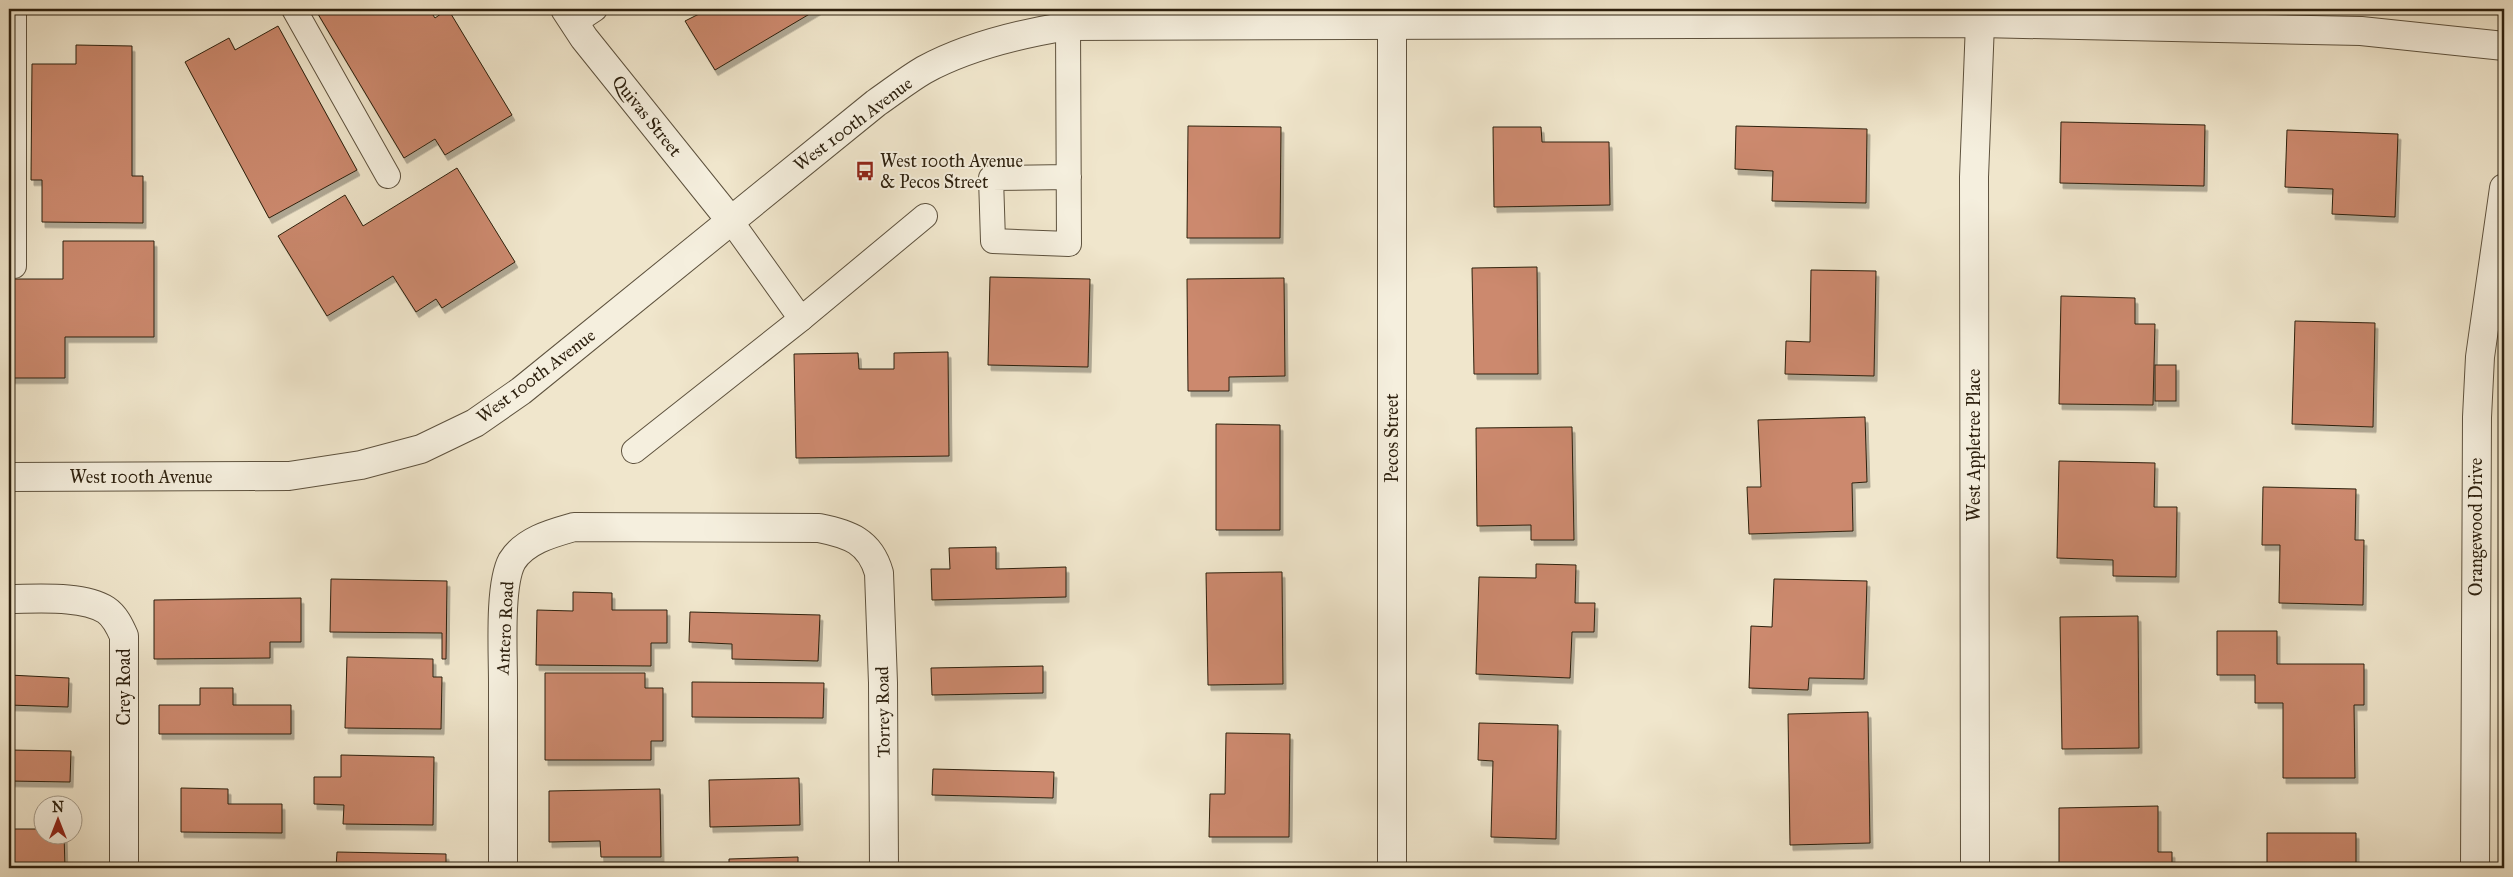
<svg xmlns="http://www.w3.org/2000/svg" width="2513" height="877" viewBox="0 0 2513 877" font-family="'IM FELL Great Primer',serif">
<style>
.building{fill:#cc896e;stroke:#2d200e;filter:url(#shadow)}
.lines{fill:none;stroke-linecap:round;stroke-linejoin:round}
.service-casing{stroke:#5e523e;stroke-width:26}
.minor-casing{stroke:#5e523e;stroke-width:30}
.tertiary-casing{stroke:#5e523e;stroke-width:30}
.service{stroke:#f5efde;stroke-width:24}
.minor{stroke:#f5efde;stroke-width:28}
.tertiary{stroke:#f5efde;stroke-width:28}
.labels{text-anchor:middle;stroke-width:4;stroke-linejoin:round;paint-order:stroke}
.street-label{font-size:18px;fill:#2d200e;stroke:#f5efde}
.poi-label{font-size:18px;fill:#2d200e;stroke:#f5efde;text-anchor:start}
</style>
<defs>
<filter id="shadow"><feDropShadow dx="3" dy="5.5" stdDeviation="0" flood-color="#0004"/></filter>
</defs>
<rect width="100%" height="100%" fill="#f0e6cc"/>
<filter id="stains"><feTurbulence type="fractalNoise" baseFrequency=".004" numOctaves="4"/><feColorMatrix values="0 0 0 0 .2 0 0 0 0 .09 0 0 0 0 .02 0 0 0 .5 -.17"/></filter>
<radialGradient id="worn" r=".72"><stop offset=".6" stop-color="#630" stop-opacity="0"/><stop offset="1" stop-color="#630" stop-opacity=".3"/></radialGradient>
<!-- building -->
<g class="building">
<path d="M315 9H429L435 18 448 9 512 115 445 155 435 139 404 158Z"/>
<path d="M696 9H818L715 70 685 21 699 14Z"/>
<path d="M278 26 357 170 269 218 185 62 229 38 235 50Z"/>
<path d="M76 45 132 46V176H143V223L42 222V180H31L32 64H76Z"/>
<path d="M2061 122 2205 125 2204 186 2060 183Z"/>
<path d="M1188 126 1281 127 1280 238H1187Z"/>
<path d="M1736 126 1867 129 1866 203 1772 201 1773 171 1735 169Z"/>
<path d="M1493 127H1541L1542 142H1609L1610 205 1494 207Z"/>
<path d="M2287 130 2398 134 2395 217 2332 214 2333 189 2285 187Z"/>
<path d="M457 168 515 262 442 308 436 299 416 312 393 276 327 316 278 236 345 195 363 226Z"/>
<path d="M63 241H154V337H65V378H9V279H63Z"/>
<path d="M1537 267 1538 374H1474L1472 268Z"/>
<path d="M1811 270 1876 271 1874 376 1785 374 1786 341 1810 342Z"/>
<path d="M990 277 1090 279 1088 367 988 365Z"/>
<path d="M1284 278 1285 376 1229 377V391H1188L1187 279Z"/>
<path d="M2061 296 2135 298V324H2155L2153 405 2059 404Z"/>
<path d="M2295 321 2375 323 2373 427 2292 424Z"/>
<path d="M948 352 949 456 796 458 794 354 858 353 859 369H894V353Z"/>
<rect x="2155" y="365" width="21" height="36"/>
<path d="M1865 417 1867 482 1852 483 1853 531 1749 534 1747 487H1761L1758 420Z"/>
<path d="M1216 424 1280 425V530H1216Z"/>
<path d="M1572 427 1574 540H1531V525L1477 526 1476 428Z"/>
<path d="M2059 461 2155 463 2154 507H2177L2176 577 2113 576V560L2057 558Z"/>
<path d="M2263 487 2356 489 2355 540H2364L2363 605 2279 603 2280 545H2262Z"/>
<path d="M996 547V569L1066 567V597L932 600 931 569H950L949 548Z"/>
<path d="M1536 564 1576 565 1575 603H1595L1594 632H1572L1570 678 1476 674 1479 577 1536 578Z"/>
<path d="M1282 572 1283 684 1208 685 1206 573Z"/>
<path d="M331 579 447 581 446 659H442V633L330 632Z"/>
<path d="M1774 579 1867 581 1864 679 1809 678 1808 690 1749 688 1751 626 1772 627Z"/>
<path d="M573 592 612 593V610H667V643H651V666L536 665 537 610 573 611Z"/>
<path d="M301 598V642H270V658L154 659V600Z"/>
<path d="M690 612 820 615 818 661 732 659V644L689 642Z"/>
<path d="M2138 616 2139 748 2062 749 2060 617Z"/>
<path d="M2217 631H2277V664H2364V705H2354L2355 778H2283V703H2255V675H2217Z"/>
<path d="M347 657 433 659V677H442L441 729 345 728Z"/>
<path d="M1043 666V693L932 695 931 668Z"/>
<path d="M545 673H645V688H663V741H651V760H545Z"/>
<path d="M9 675 69 678 68 707 9 705Z"/>
<path d="M692 682 824 683 823 718 692 717Z"/>
<path d="M200 688H233V705H291V734H159V705H200Z"/>
<path d="M1868 712 1870 843 1790 845 1788 714Z"/>
<path d="M1479 723 1558 725 1556 839 1491 837 1493 761 1478 760Z"/>
<path d="M1226 733 1290 734 1289 837H1209L1210 794H1225Z"/>
<path d="M9 750 71 751 70 782 9 781Z"/>
<path d="M341 755 434 757 433 825 343 824 344 805 314 804V777H341Z"/>
<path d="M933 769 1054 772 1053 798 932 795Z"/>
<path d="M799 778 800 825 710 827 709 780Z"/>
<path d="M181 788 228 789V804H282V833L181 832Z"/>
<path d="M660 789 661 857H601L600 841 549 842V791Z"/>
<path d="M2158 806V852H2172V868H2059V808Z"/>
<path d="M9 829H42V834H64L65 868H9Z"/>
<path d="M2267 833H2356V868H2280V865L2267 866Z"/>
<path d="M337 852 446 854V868H336Z"/>
<path d="M798 857V868H729V859Z"/>
<path d="M920 866 1033 868H920Z"/>
</g>
<g class="lines">
<defs>
<g id="service">
<path d="M14 9V266"/>
<path d="M294 9 388 176"/>
<path d="M574 23 595 9"/>
<path d="M1068 26 1069 244 993 241 991 178 1069 177"/>
<path d="M731 221 801 319 925 216"/>
<path d="M634 451 801 319"/>
</g>
<g id="minor">
<path d="M565 9 584 38 731 221"/>
<path d="M9 599C36 599 83 595 106 610 115 616 120 627 124 636V868"/>
<path d="M503 868C503 806 503 744 503 682 503 652 499 585 512 561 525 540 553 533 574 527L819 528C849 534 870 541 879 573L883 683 884 868"/>
<path d="M1975 868 1974 177 1980 23"/>
<path d="M2475 868 2477 417 2480 357 2504 188"/>
</g>
<g id="tertiary">
<path d="M9 477 289 476 361 465 421 449 475 423 521 391 876 103C892 92 907 80 924 70 968 46 1019 34 1068 26L1980 23 2361 31 2504 46"/>
<path d="M1392 868V9"/>
</g>
</defs>
<!-- service casing -->
<use href="#service" class="service-casing"/>
<!-- minor casing -->
<use href="#minor" class="minor-casing"/>
<!-- tertiary casing -->
<use href="#tertiary" class="tertiary-casing"/>
<!-- service -->
<use href="#service" class="service"/>
<!-- minor -->
<use href="#minor" class="minor"/>
<!-- tertiary -->
<use href="#tertiary" class="tertiary"/>
</g>
<!-- icons -->
<defs>
<symbol id="bus-bare" viewBox="-9 -9 18 18"><path d="M-5-6H5V4H4V6H2V4H-2V6H-4V4H-5ZM-3.5-4V0h7V-4ZM-3.5 1.2v1.5H-2V1.2ZM2 1.2v1.5H3.5V1.2Z" fill="#8f2418" stroke="#f5efde" stroke-width="2.5" paint-order="stroke"/></symbol>
</defs>
<g fill-rule="evenodd">
<use href="#bus-bare" x="851" y="157" width="28" height="28"/>
</g>
<g class="labels">
<!-- street labels -->
<g class="street-label">
<text transform="translate(647 116) rotate(51)" y="6">Quivas Street</text>
<text transform="translate(853 124) rotate(-37)" y="6">West 100th Avenue</text>
<text transform="translate(536 376) rotate(-37)" y="6">West 100th Avenue</text>
<text transform="translate(1392 438) rotate(-90)" y="6">Pecos Street</text>
<text transform="translate(1974 445) rotate(-90)" y="6">West Appletree Place</text>
<text x="141" y="483">West 100th Avenue</text>
<text transform="translate(2476 527) rotate(-90)" y="6">Orangewood Drive</text>
<text transform="translate(505 628) rotate(-87)" y="6">Antero Road</text>
<text transform="translate(124 687) rotate(-90)" y="6">Crey Road</text>
<text transform="translate(883 712) rotate(-91)" y="6">Torrey Road</text>
</g>
<!-- poi labels -->
<g class="poi-label">
<text x="880" y="167">West 100th Avenue<tspan x="880" dy="21">&amp; Pecos Street</tspan></text>
</g>
</g>
<!-- margin -->
<rect width="2513" height="877" fill="none" stroke="#f0e6cc" stroke-width="30"/>
<rect x="10" y="10" width="2493" height="857" fill="none" stroke="#2d200e" stroke-width="2.5"/>
<rect x="15" y="15" width="2483" height="847" fill="none" stroke="#2d200e"/>
<!-- north arrow -->
<g transform="translate(58 820)"><circle r="24" fill="#f5efde" stroke="#a59c8b"/>
<path d="M0-4L9 19L0 12L-9 19Z" fill="#8f2418"/>
<text y="-8" font-size="14" font-weight="bold" text-anchor="middle" fill="#2d200e">N</text>
</g>
<rect width="100%" height="100%" filter="url(#stains)"/>
<rect width="100%" height="100%" fill="url(#worn)"/>
</svg>
